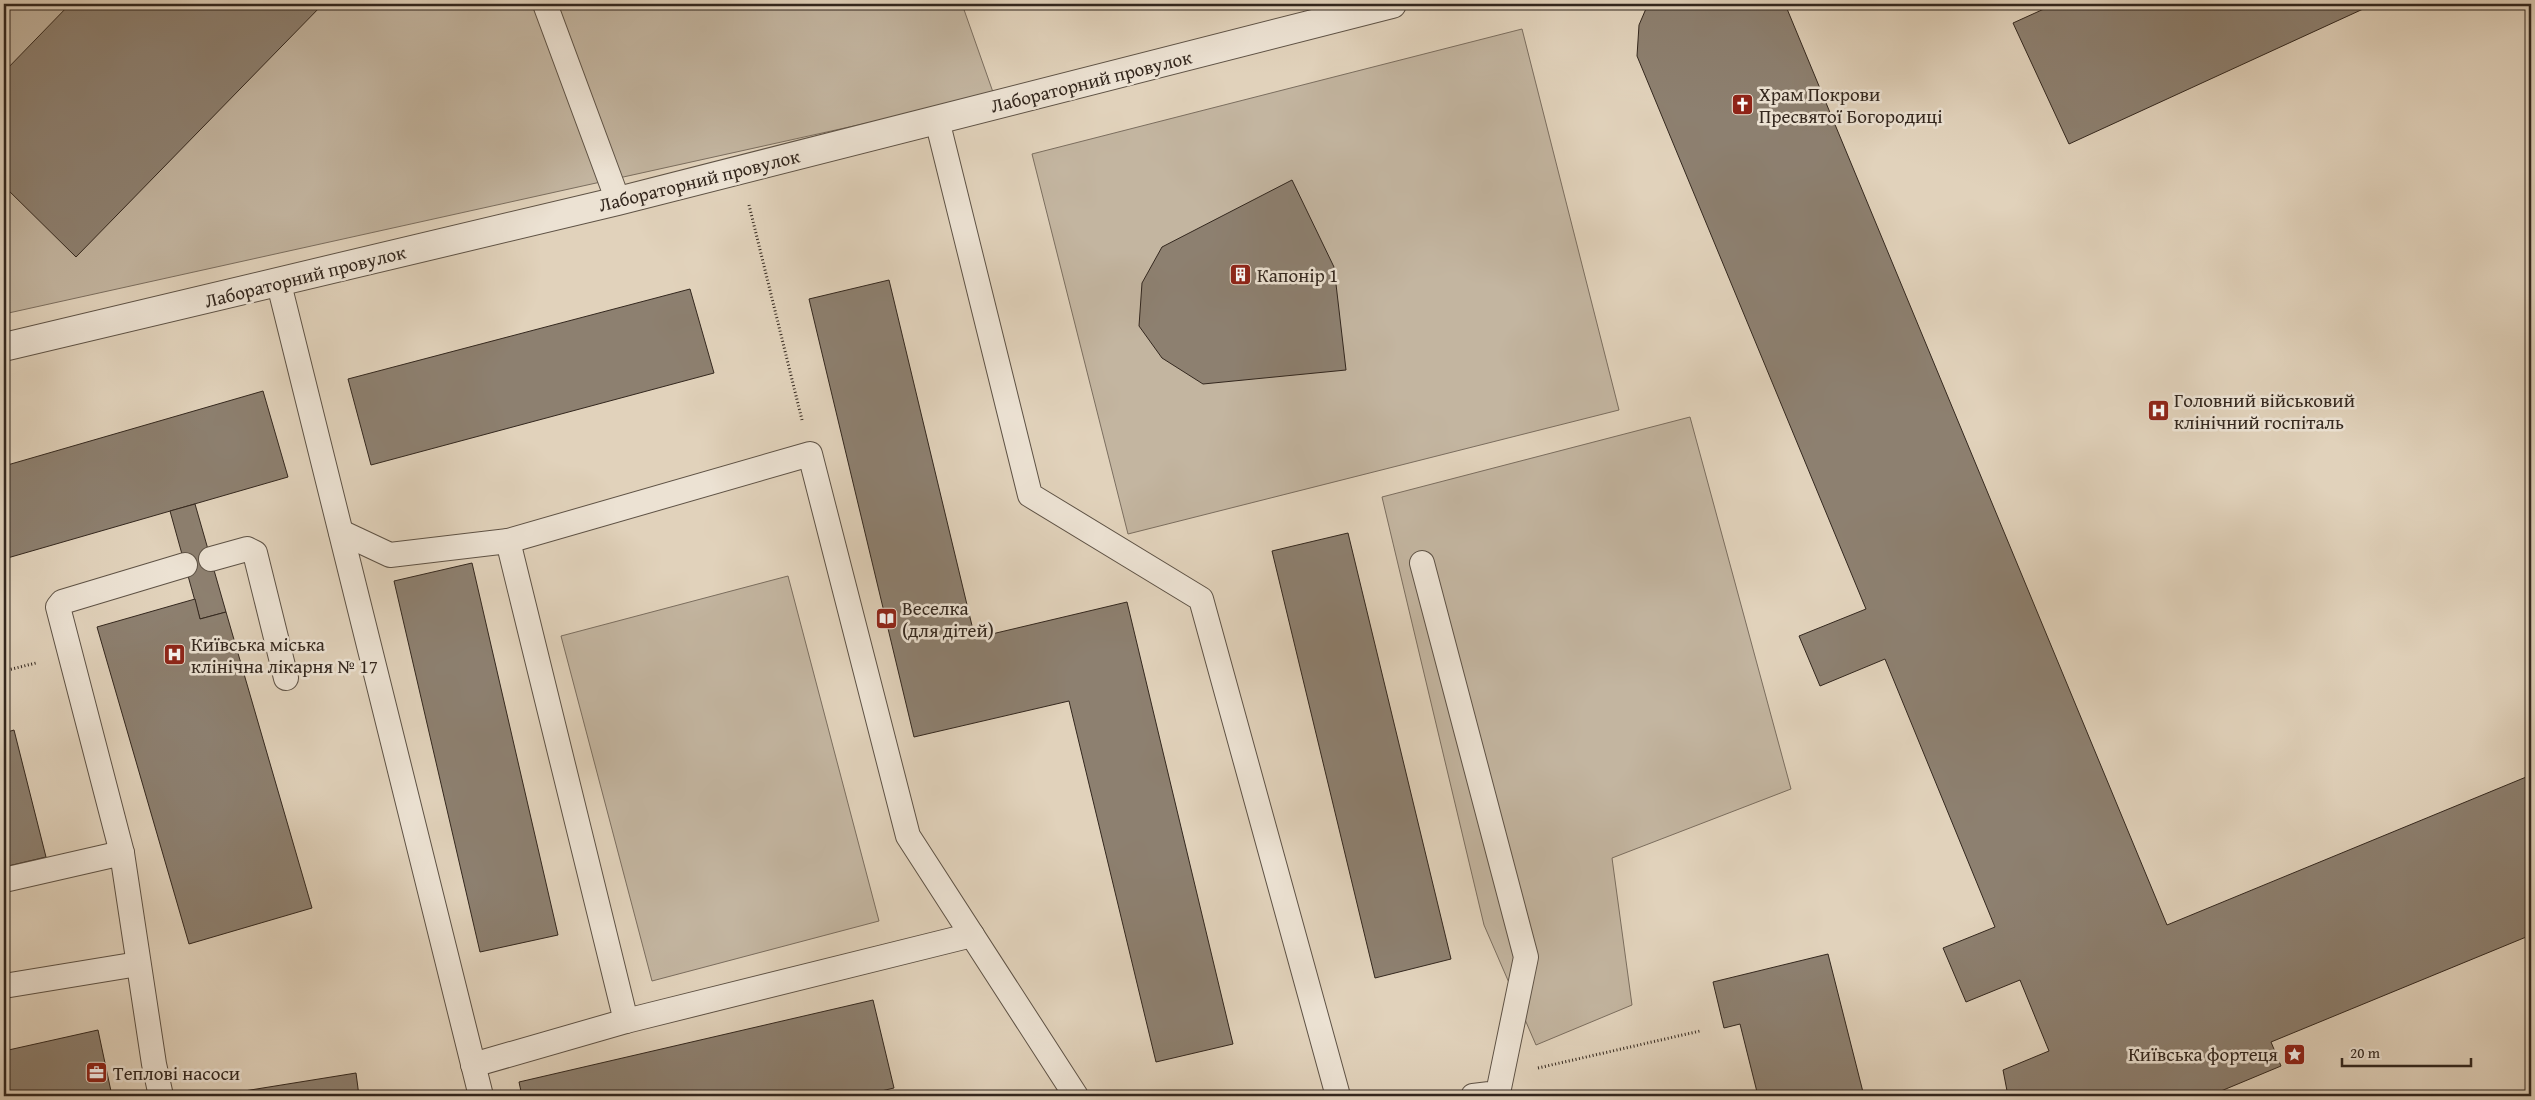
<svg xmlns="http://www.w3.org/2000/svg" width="2535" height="1100" viewBox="0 0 2535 1100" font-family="'Gentium Book Plus',serif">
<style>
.green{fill:#c3b5a0;stroke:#7b6e5f}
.building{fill:#8d8070;stroke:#33271e}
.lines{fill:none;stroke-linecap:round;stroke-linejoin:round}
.lane-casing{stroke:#5e5245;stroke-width:26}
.street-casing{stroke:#5e5245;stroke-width:30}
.path{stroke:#33271e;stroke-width:3;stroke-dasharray:1 2.5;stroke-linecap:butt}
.lane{stroke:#ece2d3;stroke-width:24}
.street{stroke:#ece2d3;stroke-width:28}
.labels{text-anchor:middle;stroke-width:5;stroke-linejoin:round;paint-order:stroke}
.street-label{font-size:19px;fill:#33271e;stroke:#ece2d3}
.poi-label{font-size:19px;fill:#33271e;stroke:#ece2d3;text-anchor:start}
</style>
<rect width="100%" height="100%" fill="#e1d2bb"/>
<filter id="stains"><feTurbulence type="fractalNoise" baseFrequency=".004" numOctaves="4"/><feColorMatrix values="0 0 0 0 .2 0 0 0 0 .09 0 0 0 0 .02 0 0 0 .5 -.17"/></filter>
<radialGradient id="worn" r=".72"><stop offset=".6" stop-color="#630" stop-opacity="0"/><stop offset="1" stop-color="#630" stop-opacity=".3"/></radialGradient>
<!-- green -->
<g class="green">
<path d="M4 4H962L994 95 4 314Z"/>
<path d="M1522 29 1619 410 1128 534 1032 154Z"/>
<path d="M1690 417 1791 789 1612 858 1632 1005 1536 1045 1484 925 1382 497Z"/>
<path d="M788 576 879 921 652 981 561 636Z"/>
</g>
<!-- building -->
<g class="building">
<path d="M70 4H323L76 257 4 186V72Z"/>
<path d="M1648 4H1785L2167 925 2531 775V935L2271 1042 2281 1066 2209 1096H2150L2148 1092 2139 1096H2008L2003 1070 2049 1051 2020 980 1966 1002 1943 948 1995 927 1885 659 1820 686 1799 636 1866 609 1637 56 1639 25Z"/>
<path d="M2055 4H2374L2069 144 2013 23Z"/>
<path d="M1292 180 1334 267 1346 370 1203 384 1162 358 1139 326 1142 283 1162 247Z"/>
<path d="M889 280 975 638 1127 602 1233 1044 1156 1062 1069 701 914 737 809 299Z"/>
<path d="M690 289 714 373 371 465 348 379Z"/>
<path d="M263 391 288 477 4 559V466Z"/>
<path d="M195 504 226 612 200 619 170 511Z"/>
<path d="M1348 533 1451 959 1375 978 1272 551Z"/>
<path d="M472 563 558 935 480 952 394 581Z"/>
<path d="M195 599 200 619 226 612 312 908 189 944 97 627Z"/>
<path d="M14 730 46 857 4 867V733Z"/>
<path d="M1828 954 1864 1096H1758L1740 1024 1724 1028 1713 982Z"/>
<path d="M873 1000 894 1088 860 1096H522L519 1082Z"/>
<path d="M98 1030 112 1096H4V1051Z"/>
<path d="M356 1073 359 1096H239L238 1092Z"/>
</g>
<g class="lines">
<defs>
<g id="lane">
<path d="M545 4 618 201"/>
<path d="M937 120 1030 495 1201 599 1338 1096"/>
<path d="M279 284 481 1096"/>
<path d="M341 532 390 555 508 541 626 1021 473 1065"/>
<path d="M508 541 810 454 908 836 1076 1096"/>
<path d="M211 559 247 549 255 553 286 678"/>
<path d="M1422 563 1526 957 1498 1093 1473 1096"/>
<path d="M4 880 122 853"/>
<path d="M4 986 138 964"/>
<path d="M626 1021 972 935"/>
<path d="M161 1096 154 1064 122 853 58 607 62 602 185 565"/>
</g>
<path id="street" d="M4 347 618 201 1392 4"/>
</defs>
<!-- lane casing -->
<use href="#lane" class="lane-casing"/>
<!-- street casing -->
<use href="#street" class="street-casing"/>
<!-- path -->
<g class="path">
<path d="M749 205 802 420"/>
<path d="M4 671 36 663"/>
<path d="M1538 1068 1700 1031"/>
</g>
<!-- lane -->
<use href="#lane" class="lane"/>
<!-- street -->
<use href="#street" class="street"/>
</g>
<!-- icons -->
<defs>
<symbol id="church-square" viewBox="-11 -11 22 22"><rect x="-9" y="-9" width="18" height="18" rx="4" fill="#8f2418" stroke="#ece2d3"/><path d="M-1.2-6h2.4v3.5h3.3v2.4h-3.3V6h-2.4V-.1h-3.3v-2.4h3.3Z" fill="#fff"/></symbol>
<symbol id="building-square" viewBox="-11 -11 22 22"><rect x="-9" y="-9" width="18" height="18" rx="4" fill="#8f2418" stroke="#ece2d3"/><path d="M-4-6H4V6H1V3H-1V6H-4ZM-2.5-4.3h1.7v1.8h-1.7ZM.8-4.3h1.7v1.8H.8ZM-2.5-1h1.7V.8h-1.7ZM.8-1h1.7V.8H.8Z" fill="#fff"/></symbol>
<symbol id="hospital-square" viewBox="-11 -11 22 22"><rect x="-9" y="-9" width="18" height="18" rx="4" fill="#8f2418" stroke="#ece2d3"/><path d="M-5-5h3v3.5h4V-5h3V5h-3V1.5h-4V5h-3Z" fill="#fff"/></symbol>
<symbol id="library-square" viewBox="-11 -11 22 22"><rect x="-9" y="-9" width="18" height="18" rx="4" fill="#8f2418" stroke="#ece2d3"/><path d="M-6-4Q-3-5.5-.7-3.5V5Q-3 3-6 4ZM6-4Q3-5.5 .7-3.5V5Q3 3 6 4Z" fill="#fff"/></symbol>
<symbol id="sight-square" viewBox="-11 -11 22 22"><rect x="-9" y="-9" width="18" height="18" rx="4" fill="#8f2418" stroke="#ece2d3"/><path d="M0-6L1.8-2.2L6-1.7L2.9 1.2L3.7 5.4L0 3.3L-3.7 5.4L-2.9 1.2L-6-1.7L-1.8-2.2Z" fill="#fff"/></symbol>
<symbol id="office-square" viewBox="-11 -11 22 22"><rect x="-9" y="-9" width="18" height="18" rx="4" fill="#8f2418" stroke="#ece2d3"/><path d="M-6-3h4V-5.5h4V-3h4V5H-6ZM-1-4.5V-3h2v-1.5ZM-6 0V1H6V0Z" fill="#fff"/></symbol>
</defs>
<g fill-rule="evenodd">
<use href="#church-square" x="1730" y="92" width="25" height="25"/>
<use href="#building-square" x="1228" y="262" width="25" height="25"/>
<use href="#hospital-square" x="2146" y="398" width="25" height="25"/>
<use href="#library-square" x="874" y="606" width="25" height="25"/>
<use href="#hospital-square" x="162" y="642" width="25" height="25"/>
<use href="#sight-square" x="2282" y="1042" width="25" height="25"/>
<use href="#office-square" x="84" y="1060" width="25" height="25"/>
</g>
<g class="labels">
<!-- street labels -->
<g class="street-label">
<text transform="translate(1091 81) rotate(-14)" y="7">Лабораторний провулок</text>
<text transform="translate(699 180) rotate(-14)" y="7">Лабораторний провулок</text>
<text transform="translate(305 276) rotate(-14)" y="7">Лабораторний провулок</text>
</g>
<!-- poi labels -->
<g class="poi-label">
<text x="1759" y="101">Храм Покрови<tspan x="1759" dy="22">Пресвятої Богородиці</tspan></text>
<text x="1257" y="282">Капонір 1</text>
<text x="2174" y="407">Головний військовий<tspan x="2174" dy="22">клінічний госпіталь</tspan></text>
<text x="902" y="615">Веселка<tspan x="902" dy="22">(для дітей)</tspan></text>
<text x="191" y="651">Київська міська<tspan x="191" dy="22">клінічна лікарня № 17</tspan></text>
<text x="2278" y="1061" text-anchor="end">Київська фортеця</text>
<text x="113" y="1080">Теплові насоси</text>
</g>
</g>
<!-- margin -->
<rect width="2535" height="1100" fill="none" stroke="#e1d2bb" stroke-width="20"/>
<rect x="5" y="5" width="2525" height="1090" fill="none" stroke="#33271e" stroke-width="2.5"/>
<rect x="10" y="10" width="2515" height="1080" fill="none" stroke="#33271e"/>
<!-- scale -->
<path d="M2342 1058v8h129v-8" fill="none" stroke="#33271e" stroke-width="2.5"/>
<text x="2350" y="1058" font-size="15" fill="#33271e" stroke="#ece2d3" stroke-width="4" paint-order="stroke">20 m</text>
<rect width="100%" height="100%" filter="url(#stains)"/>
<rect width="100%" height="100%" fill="url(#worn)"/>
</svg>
